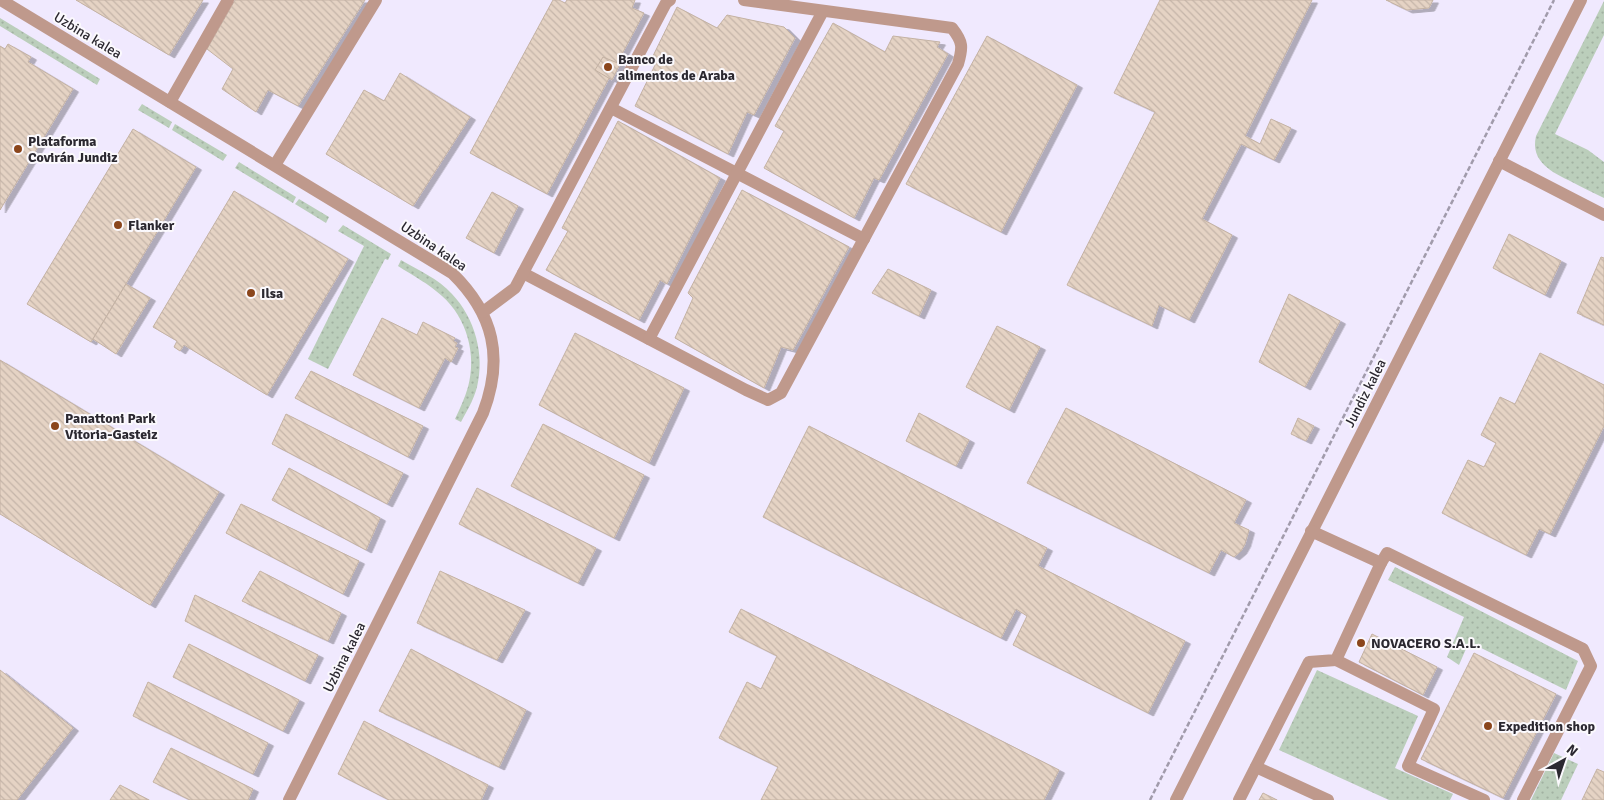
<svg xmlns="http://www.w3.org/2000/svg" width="1604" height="800" viewBox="0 0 1604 800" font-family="Signika,sans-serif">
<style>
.grass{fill:url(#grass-dots)}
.building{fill:url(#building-back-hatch);stroke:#c4b2a3;filter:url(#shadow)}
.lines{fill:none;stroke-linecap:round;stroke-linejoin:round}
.path{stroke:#a19bab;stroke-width:2.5;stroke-dasharray:5 2.5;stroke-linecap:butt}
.minor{stroke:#bf998c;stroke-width:12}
.poi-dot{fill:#8b461c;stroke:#fbf9fd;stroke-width:2}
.labels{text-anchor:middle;stroke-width:4;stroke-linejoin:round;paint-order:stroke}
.street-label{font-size:14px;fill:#2b2830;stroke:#fbf9fd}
.poi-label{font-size:14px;font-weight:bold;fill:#2b2830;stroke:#fbf9fd;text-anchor:start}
</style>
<defs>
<pattern id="grass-dots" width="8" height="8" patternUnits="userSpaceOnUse" patternTransform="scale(1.25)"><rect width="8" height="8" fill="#bbcebb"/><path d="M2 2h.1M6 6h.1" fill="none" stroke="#a1b1a1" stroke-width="1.8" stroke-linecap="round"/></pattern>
<pattern id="building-back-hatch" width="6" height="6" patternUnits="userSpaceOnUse" patternTransform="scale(1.25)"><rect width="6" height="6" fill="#e5d3c4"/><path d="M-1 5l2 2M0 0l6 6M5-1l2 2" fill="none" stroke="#c5b5a9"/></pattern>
<filter id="shadow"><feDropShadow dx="5.5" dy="3" stdDeviation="0" flood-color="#0004"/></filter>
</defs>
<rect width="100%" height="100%" fill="#f0e9fe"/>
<!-- grass -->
<g class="grass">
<path d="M1604 1V35L1555 134 1588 150 1604 162V198C1593 193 1582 187 1572 182 1552 172 1530 162 1536 136Z"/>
<path d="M0 18 100 79 97 85 0 26Z"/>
<path d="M142 104 172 122 169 128 138 110Z"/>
<path d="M175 124 227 155 223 161 172 130Z"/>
<path d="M239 162 296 197 293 203 235 168Z"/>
<path d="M299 199 329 217 326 223 295 204Z"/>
<path d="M343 225 391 254 388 260 385 259 328 369 308 359 364 246 338 231Z"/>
<path d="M401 260C418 270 439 279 452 294 475 318 485 355 477 387 474 399 467 411 461 422L455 419C460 408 465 398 468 387 477 355 467 318 442 296 429 284 412 275 398 266Z"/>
<path d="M1395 567 1578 661 1566 690 1469 642 1459 665 1447 657 1464 617 1388 580Z"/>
<path d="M1317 670 1418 716 1395 768 1453 794 1450 800H1389L1279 750Z"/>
<path d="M1554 753 1578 764 1561 800H1531Z"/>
</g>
<!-- building -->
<g class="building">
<path d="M76 0H203L169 55Z"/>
<path d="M235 0H365L298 106 268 90 256 112 222 89 233 69 207 49Z"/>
<path d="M553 0H559L565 3 567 0H635L632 8 644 13 547 194 470 153Z"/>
<path d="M1160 0H1312L1245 136 1260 144 1271 119 1291 128 1274 160 1241 144 1202 219 1232 235 1189 320 1159 305 1152 326 1067 285 1155 112 1114 93Z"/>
<path d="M1386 0H1433L1429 8 1407 10Z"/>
<path d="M677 7 717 28 727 15 784 27 795 38 754 115 747 112 728 154 635 106 656 63 651 60Z"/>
<path d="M833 23 885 52 893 36 940 42 937 47 948 54 879 180 874 178 854 218 764 168 784 131 775 126Z"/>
<path d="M987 36 1077 85 1001 232 906 184Z"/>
<path d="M8 44 31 57 28 62 73 89 0 210V46L5 49Z"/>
<path d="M603 57 620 64 612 80 595 70Z"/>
<path d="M400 73 470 117 413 206 326 154 364 90 384 101Z"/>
<path d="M618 121 720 178 667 284 660 280 639 320 546 270 568 231 562 228Z"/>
<path d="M133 129 196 167 91 342 27 304Z"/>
<path d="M742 190 849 247 793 350 781 347 764 388 675 338 693 298 688 293Z"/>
<path d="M234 191 348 259 267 395 184 345 180 351 174 347 177 341 153 327Z"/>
<path d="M492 192 518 206 494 253 466 238Z"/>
<path d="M1509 234 1561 261 1545 295 1493 268Z"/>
<path d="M1601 257 1604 258V325L1577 313Z"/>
<path d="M888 269 931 290 919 316 872 293Z"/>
<path d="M126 284 150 298 116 354 93 339Z"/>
<path d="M1289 294 1340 321 1305 387 1259 362Z"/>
<path d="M382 318 417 335 423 322 455 338 453 341 457 343 455 347 458 348 451 362 445 358 419 408 353 375Z"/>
<path d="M997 326 1040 347 1009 410 966 387Z"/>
<path d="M575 333 684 388 649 463 539 405Z"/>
<path d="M1540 353 1604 385V426L1550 534 1539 529 1526 555 1442 513 1468 460 1484 467 1496 443 1481 435 1500 397 1515 404Z"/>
<path d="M0 360 219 492 150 605 0 514Z"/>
<path d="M311 371 423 426 408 457 295 398Z"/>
<path d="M1066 408 1246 500 1234 523 1249 530 1245 544 1241 551 1234 557 1221 550 1209 573 1027 483Z"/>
<path d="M919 413 969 440 956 466 906 441Z"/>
<path d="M286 414 403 473 387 504 272 444Z"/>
<path d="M1298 418 1314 426 1306 441 1291 434Z"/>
<path d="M543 424 644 475 614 538 511 486Z"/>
<path d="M809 426 1047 548 1038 566 1185 641 1148 713 1013 645 1027 616 1016 609 1001 638 763 517Z"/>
<path d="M289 468 380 518 366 550 272 500Z"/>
<path d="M477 488 596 548 578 583 459 524Z"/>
<path d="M241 504 359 561 343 594 226 533Z"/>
<path d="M260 571 341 613 328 641 242 601Z"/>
<path d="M440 571 525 610 497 660 417 623Z"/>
<path d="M195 595 318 655 305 681 185 621Z"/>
<path d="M741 609 1059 770 1044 800H761L778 767 719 738 747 682 761 689 777 656 729 632Z"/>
<path d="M1372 634 1437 667 1423 695 1359 662Z"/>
<path d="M189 644 299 700 283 731 173 677Z"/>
<path d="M411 649 526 710 499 767 379 711Z"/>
<path d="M1474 653 1556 694 1503 798 1421 759Z"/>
<path d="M0 670 73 728 17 800H0Z"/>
<path d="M148 682 268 743 253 774 133 716Z"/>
<path d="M364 721 488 785 481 800H389L338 774Z"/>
<path d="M171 748 253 789 248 800H190L153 782Z"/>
<path d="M1597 769 1604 772V800H1582Z"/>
<path d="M120 785 149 800H110Z"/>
<path d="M1263 793 1277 800H1259Z"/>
</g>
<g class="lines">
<!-- path -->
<path class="path" d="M1150 800 1554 0"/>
<!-- minor -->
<g class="minor">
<path d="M1 0 452 273C494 314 504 358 483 413L289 800"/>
<path d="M170 102 228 0"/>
<path d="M611 108 864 239"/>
<path d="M1499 161 1604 215"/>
<path d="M275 165 376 0"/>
<path d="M523 273 746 390 768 400 781 393 958 64C963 47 963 42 952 28L744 0"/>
<path d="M483 312 515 288 666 3 670 0"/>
<path d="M649 339 823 11"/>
<path d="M1381 563 1387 553 1583 649 1591 666 1523 800"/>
<path d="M1336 660 1434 709 1408 766 1484 800"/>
<path d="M1256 767 1328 800"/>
<path d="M1176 800 1581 0"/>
<path d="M1239 800 1309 662 1336 660 1381 563 1311 531"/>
</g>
</g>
<!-- markers -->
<g class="poi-dot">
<circle cx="608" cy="67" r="5"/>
<circle cx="18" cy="149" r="5"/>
<circle cx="118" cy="225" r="5"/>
<circle cx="251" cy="293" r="5"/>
<circle cx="55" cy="426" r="5"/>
<circle cx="1361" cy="643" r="5"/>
<circle cx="1488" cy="726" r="5"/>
</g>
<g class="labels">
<!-- street labels -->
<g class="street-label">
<text transform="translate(88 35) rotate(31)" y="5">Uzbina kalea</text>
<text transform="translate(434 246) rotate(34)" y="5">Uzbina kalea</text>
<text transform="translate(1365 393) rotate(-63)" y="5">Jundiz kalea</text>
<text transform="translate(344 657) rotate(-63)" y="5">Uzbina kalea</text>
</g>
<!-- poi labels -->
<g class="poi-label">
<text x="618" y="64">Banco de<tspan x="618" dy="16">alimentos de Araba</tspan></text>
<text x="28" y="146">Plataforma<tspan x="28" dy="16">Covirán Jundiz</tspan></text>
<text x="128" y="230">Flanker</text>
<text x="261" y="298">Ilsa</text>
<text x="65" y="423">Panattoni Park<tspan x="65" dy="16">Vitoria-Gasteiz</tspan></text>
<text x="1371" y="648">NOVACERO S.A.L.</text>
<text x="1498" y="731">Expedition shop</text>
</g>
</g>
<!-- north arrow -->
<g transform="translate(1564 760) rotate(40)" stroke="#fbf9fd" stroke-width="4" paint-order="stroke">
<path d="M0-4L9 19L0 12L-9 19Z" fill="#2b2830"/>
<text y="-8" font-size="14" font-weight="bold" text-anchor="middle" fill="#2b2830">N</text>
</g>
</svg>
